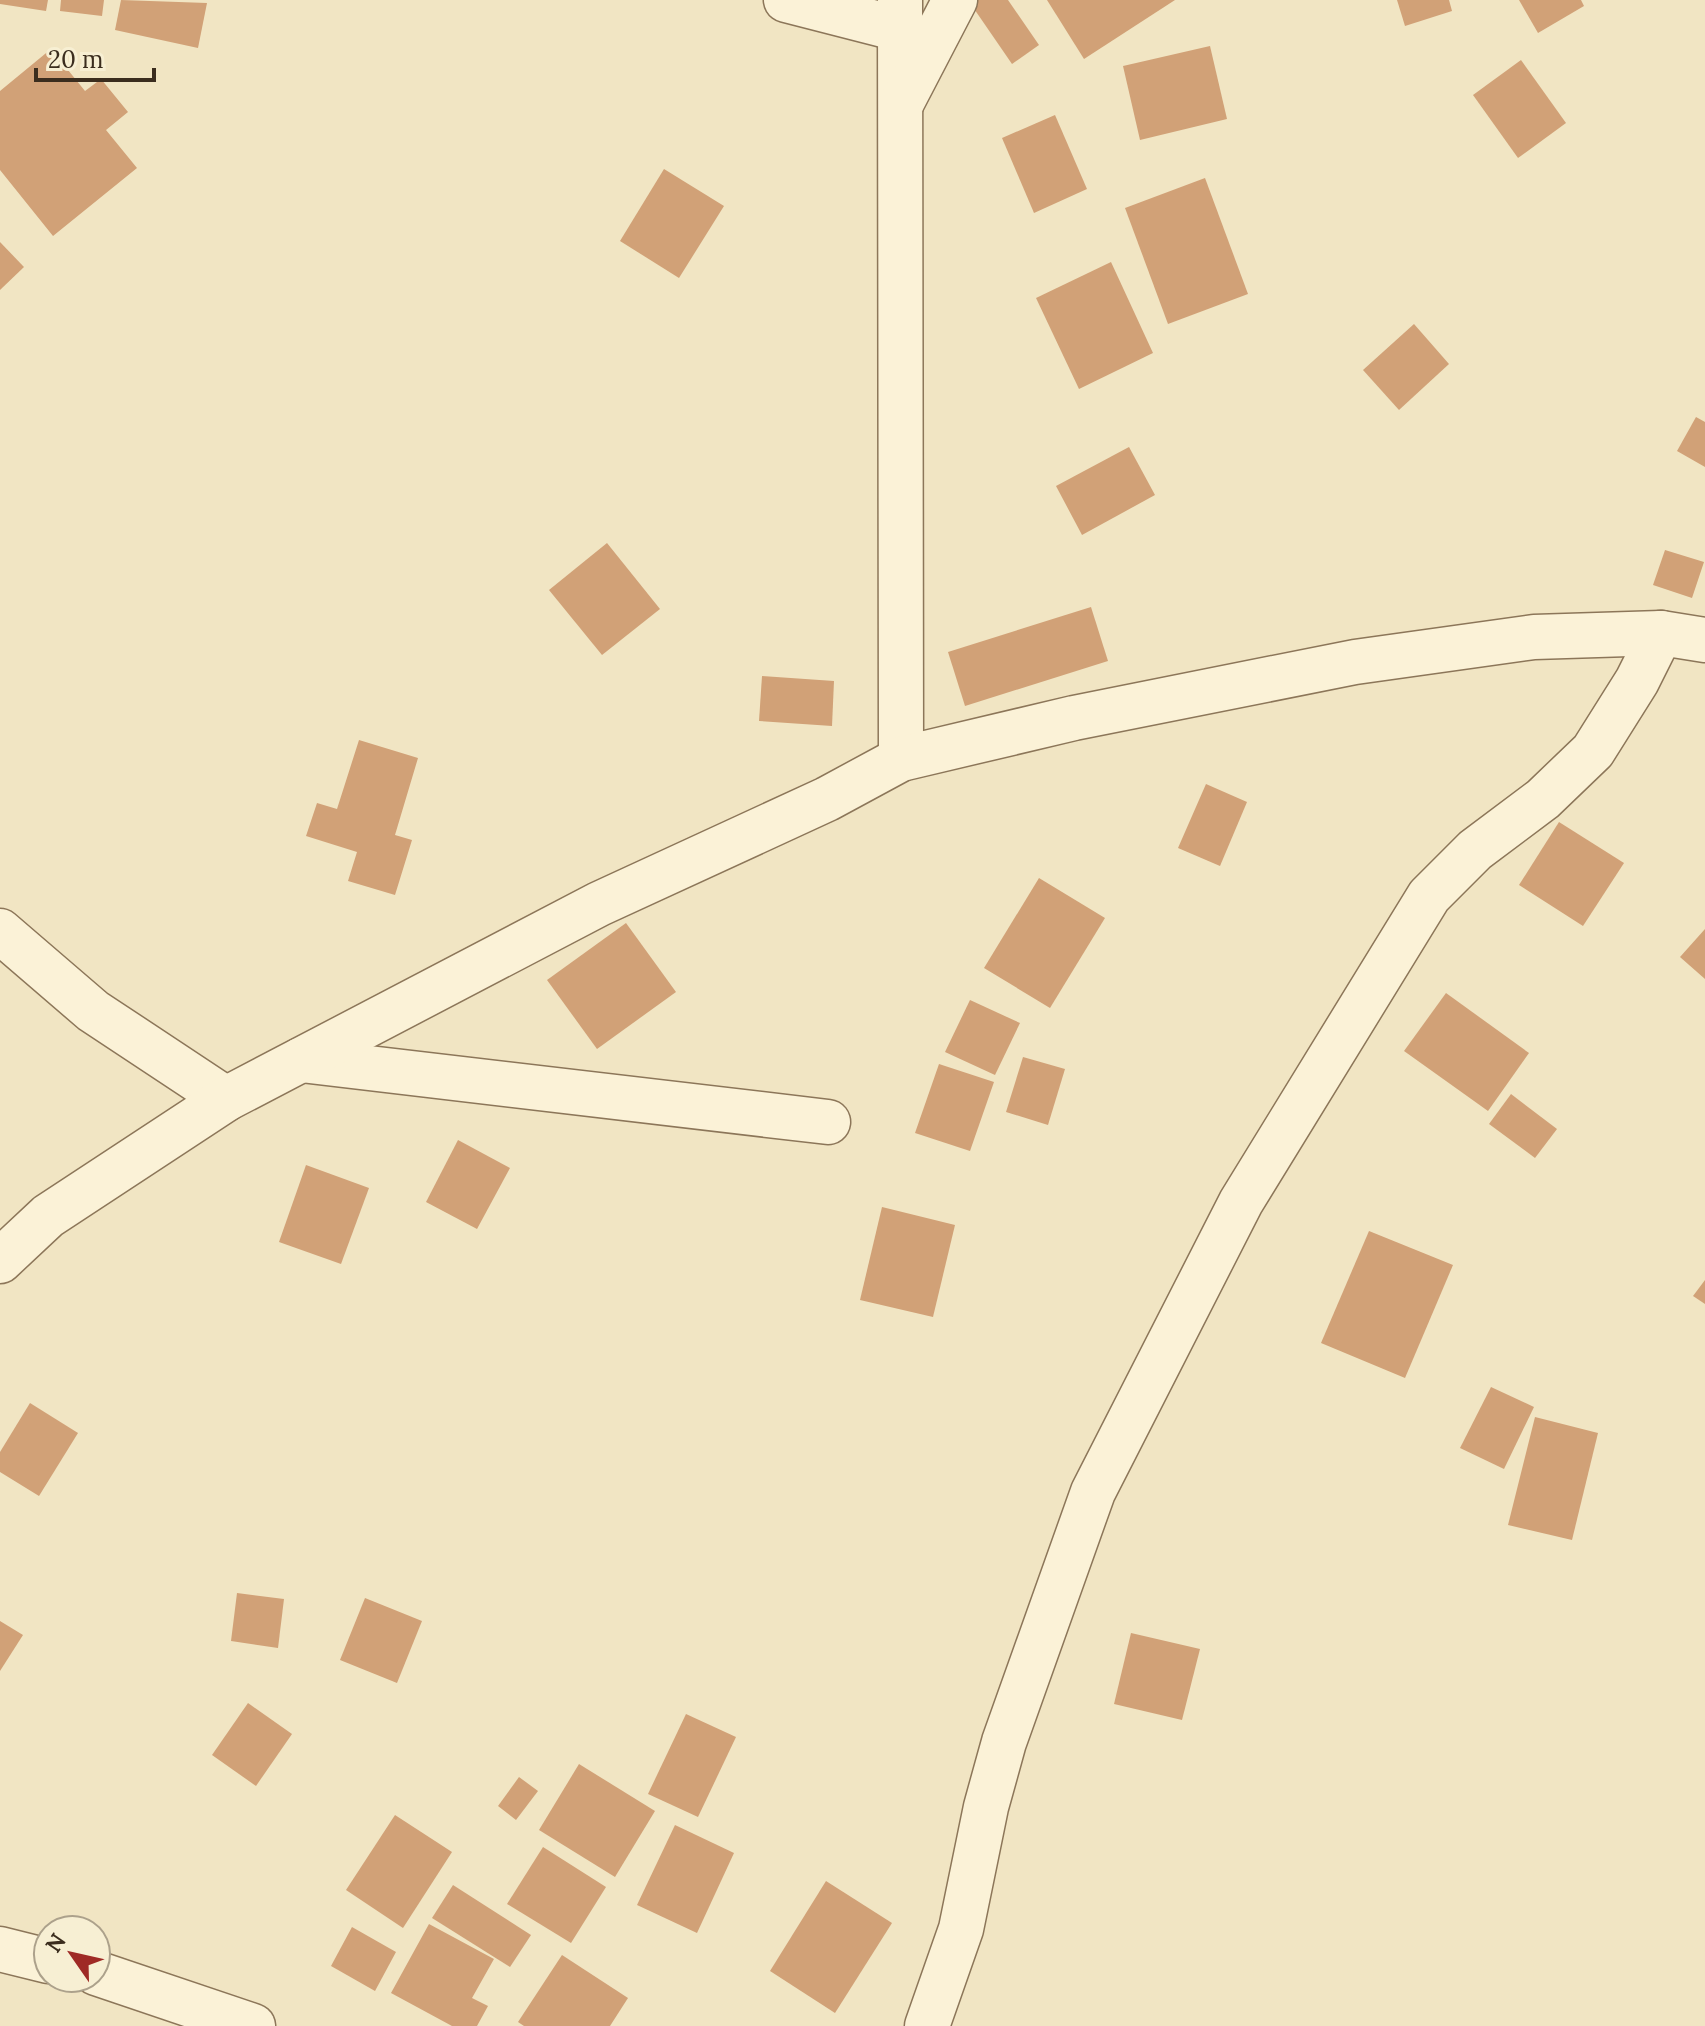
<svg xmlns="http://www.w3.org/2000/svg" width="1705" height="2026" viewBox="0 0 1705 2026" font-family="Lora,serif">
<style>
.building{fill:#d1a177}
.lines{fill:none;stroke-linecap:round;stroke-linejoin:round}
.minor-casing{stroke:#8c7659;stroke-width:47}
.minor{stroke:#fbf2d7;stroke-width:44}
</style>
<rect width="100%" height="100%" fill="#f1e5c3"/>
<!-- building -->
<g class="building">
<path d="M0 0H48L46 11 0 4Z"/>
<path d="M61 0H104L102 16 60 11Z"/>
<path d="M121 0 207 3 198 48 115 30Z"/>
<path d="M968 0H1008L1039 45 1012 64Z"/>
<path d="M1047 0H1175L1084 59Z"/>
<path d="M1397 0H1449L1452 11 1405 26Z"/>
<path d="M1519 0H1581L1584 6 1538 33Z"/>
<path d="M1210 46 1227 119 1140 140 1123 66Z"/>
<path d="M51 49 85 91 101 79 128 112 106 130 137 168 53 236 0 170V91Z"/>
<path d="M1521 60 1566 123 1518 158 1473 95Z"/>
<path d="M1055 115 1087 189 1034 213 1002 138Z"/>
<path d="M664 169 724 206 679 278 620 241Z"/>
<path d="M1205 178 1248 294 1168 324 1125 208Z"/>
<path d="M0 242 24 267 0 290Z"/>
<path d="M1111 262 1153 353 1079 389 1036 298Z"/>
<path d="M1414 324 1449 364 1399 410 1363 370Z"/>
<path d="M1696 417 1705 422V467L1677 451Z"/>
<path d="M1129 447 1155 495 1082 535 1056 486Z"/>
<path d="M607 543 660 609 602 655 549 590Z"/>
<path d="M1665 550 1704 562 1692 598 1653 585Z"/>
<path d="M1091 607 1108 661 965 706 948 652Z"/>
<path d="M762 676 834 681 832 726 759 721Z"/>
<path d="M359 740 418 758 395 835 412 840 395 895 348 881 357 852 306 836 317 803 337 809Z"/>
<path d="M1206 784 1247 802 1220 866 1178 848Z"/>
<path d="M1559 822 1624 863 1583 926 1519 885Z"/>
<path d="M1039 878 1105 918 1050 1008 984 968Z"/>
<path d="M626 923 676 992 597 1049 547 980Z"/>
<path d="M1705 929V979L1680 957Z"/>
<path d="M1446 993 1529 1053 1488 1111 1404 1051Z"/>
<path d="M970 1000 1020 1023 995 1075 945 1052Z"/>
<path d="M1023 1057 1065 1069 1048 1125 1006 1112Z"/>
<path d="M939 1064 994 1082 970 1151 915 1133Z"/>
<path d="M1511 1094 1557 1129 1535 1158 1489 1124Z"/>
<path d="M458 1140 510 1168 477 1229 426 1202Z"/>
<path d="M306 1165 369 1188 341 1264 279 1242Z"/>
<path d="M882 1207 955 1225 933 1317 860 1300Z"/>
<path d="M1369 1231 1453 1265 1405 1378 1321 1343Z"/>
<path d="M1705 1280V1304L1693 1296Z"/>
<path d="M1491 1387 1534 1407 1504 1469 1460 1448Z"/>
<path d="M30 1403 78 1433 39 1496 0 1472V1452Z"/>
<path d="M1535 1417 1598 1433 1572 1540 1508 1525Z"/>
<path d="M237 1593 284 1599 278 1648 231 1641Z"/>
<path d="M365 1598 422 1621 397 1683 340 1660Z"/>
<path d="M0 1621 23 1635 0 1671Z"/>
<path d="M1131 1633 1200 1649 1182 1720 1114 1704Z"/>
<path d="M248 1703 292 1734 256 1786 212 1755Z"/>
<path d="M686 1714 736 1737 698 1817 648 1794Z"/>
<path d="M579 1764 655 1811 615 1877 539 1830Z"/>
<path d="M519 1777 538 1791 516 1820 498 1806Z"/>
<path d="M395 1815 452 1852 403 1928 346 1890Z"/>
<path d="M675 1825 734 1853 697 1933 637 1905Z"/>
<path d="M543 1847 606 1887 571 1943 507 1904Z"/>
<path d="M826 1881 892 1923 835 2013 770 1971Z"/>
<path d="M453 1885 531 1935 510 1967 432 1918Z"/>
<path d="M429 1924 494 1959 472 1998 488 2006 477 2026H452L391 1993Z"/>
<path d="M352 1927 396 1952 375 1991 331 1966Z"/>
<path d="M562 1955 628 1998 610 2026H524L518 2022Z"/>
</g>
<g class="lines">
<defs>
<g id="minor">
<path d="M786 0 899 29"/>
<path d="M900 0 901 759"/>
<path d="M902 102 955 0"/>
<path d="M0 931 93 1011 226 1099"/>
<path d="M301 1060 828 1122"/>
<path d="M0 1261 48 1216 226 1099 599 904 827 799 901 759 1074 718 1355 662 1534 637 1661 633 1705 640"/>
<path d="M0 1949 48 1961"/>
<path d="M96 1973 253 2026"/>
<path d="M927 2026 961 1929 986 1807 1004 1742 1093 1492 1241 1202 1429 896 1475 850 1543 799 1593 751 1637 681 1661 633"/>
</g>
</defs>
<!-- minor casing -->
<use href="#minor" class="minor-casing"/>
<!-- minor -->
<use href="#minor" class="minor"/>
</g>
<!-- north arrow -->
<g transform="translate(72 1954) rotate(304)"><circle r="38" fill="#f7efd3" stroke="#aca18b" stroke-width="2"/>
<path d="M0-6L14 30L0 20L-14 30Z" fill="#9f2a25"/>
<text y="-12" font-size="22" font-weight="bold" text-anchor="middle" fill="#3b2d1e">N</text>
</g>
<!-- scale -->
<path d="M36 68v12h118v-12" fill="none" stroke="#3b2d1e" stroke-width="4"/>
<text x="48" y="68" font-size="24" fill="#3b2d1e" stroke="#f7efd3" stroke-width="6" paint-order="stroke">20 m</text>
</svg>
